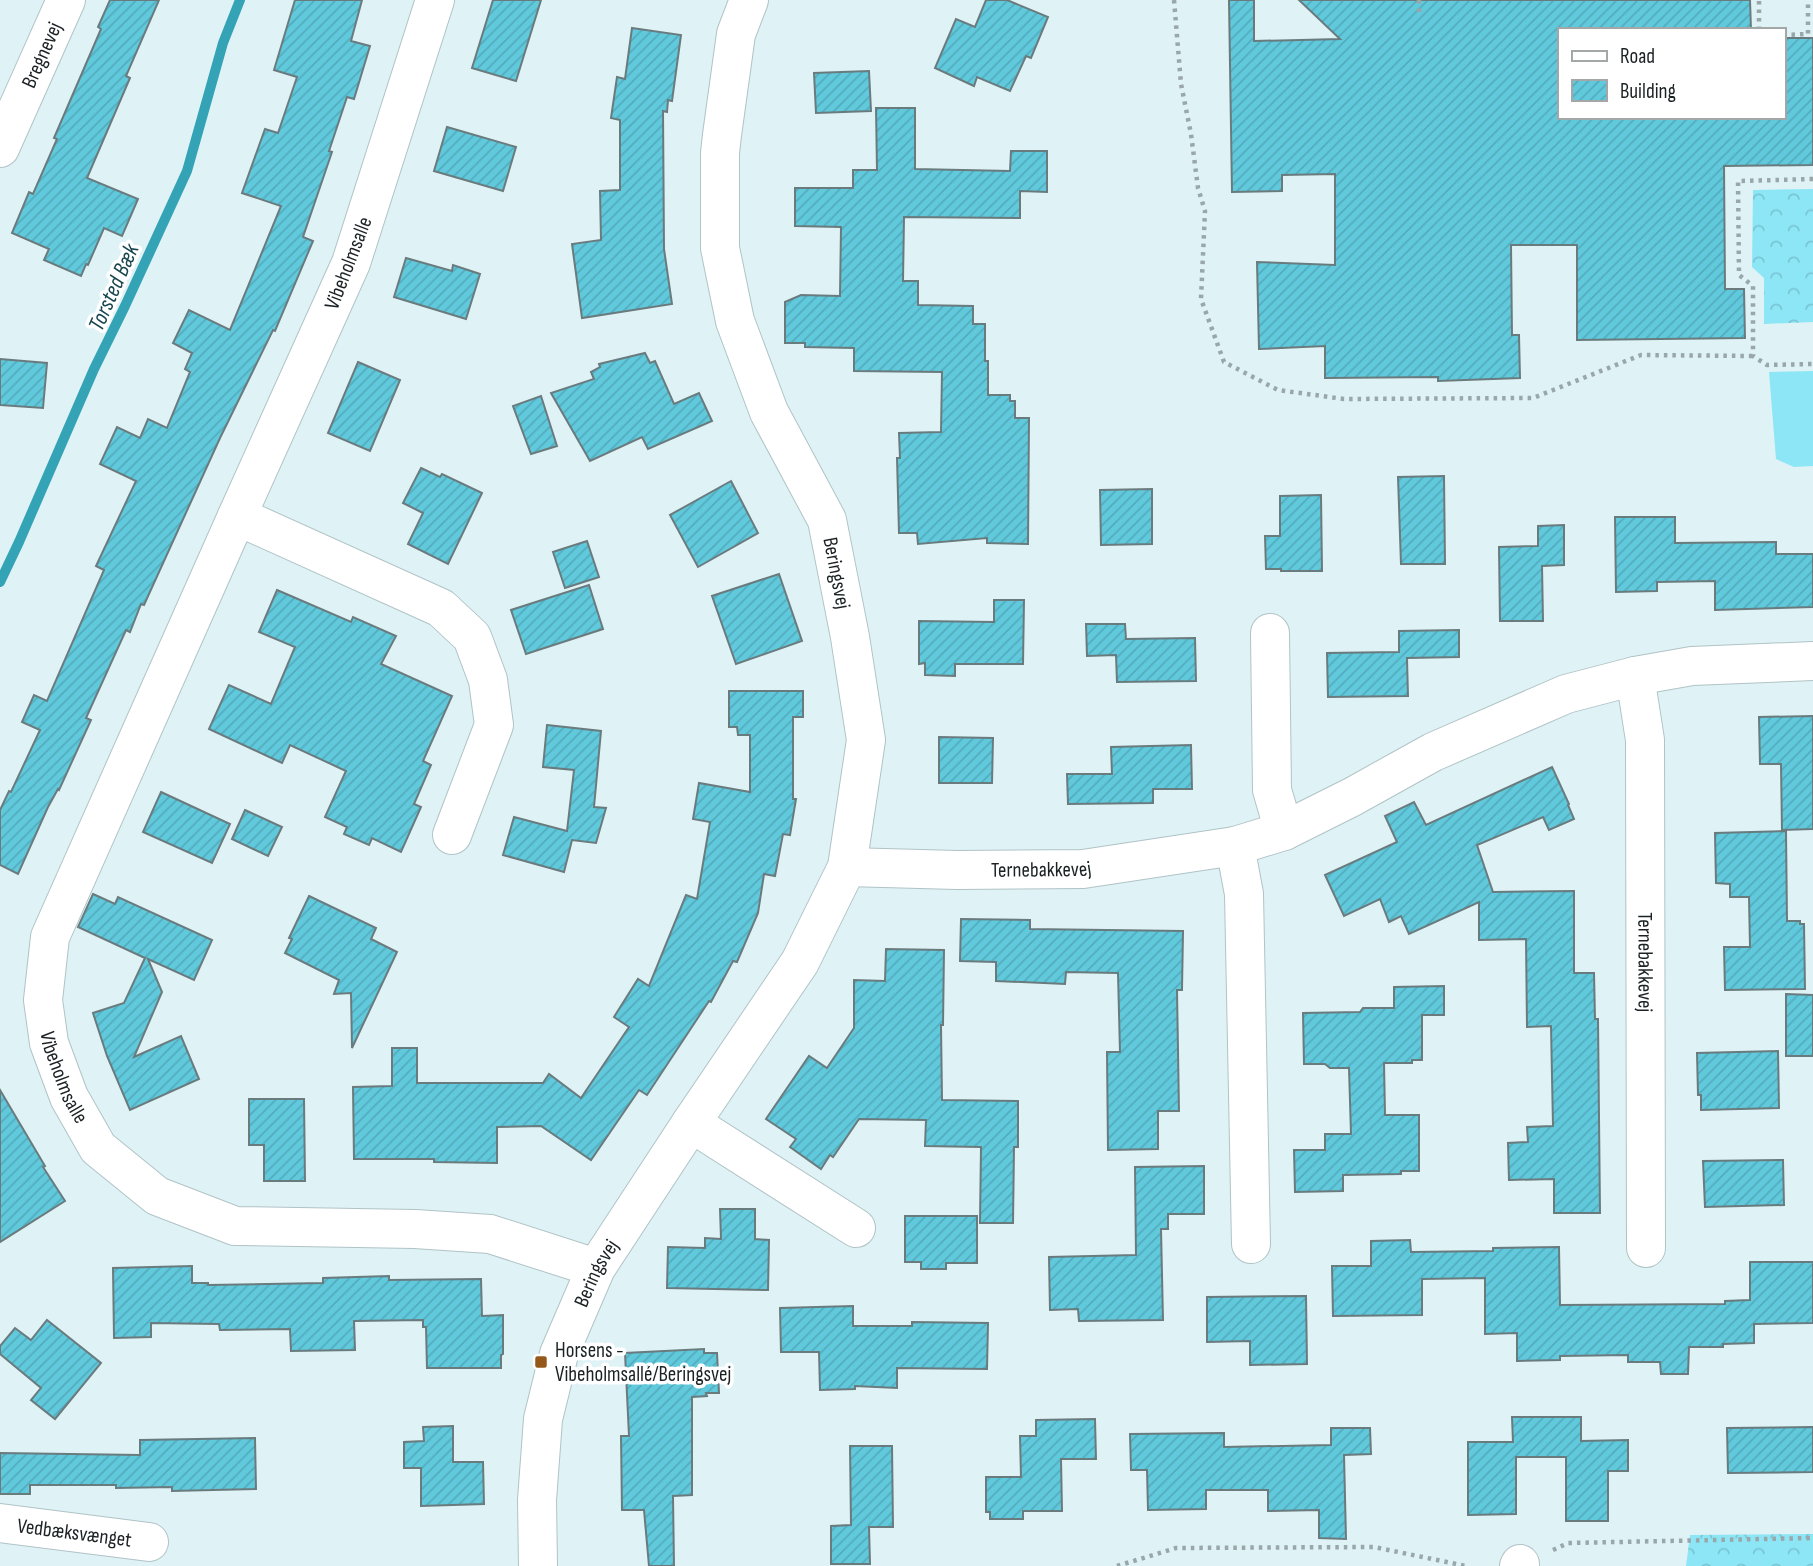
<svg xmlns="http://www.w3.org/2000/svg" width="1813" height="1566" viewBox="0 0 1813 1566" font-family="'Sofia Sans Condensed',sans-serif">
<style>
.green{fill:#8de6f6}
.forest{fill:url(#forest-crowns)}
.lines{fill:none;stroke-linecap:round;stroke-linejoin:round}
.stream{stroke:#33a3b5;stroke-width:10}
.building{fill:url(#building-hatch);stroke:#6a7b7e;stroke-width:2}
.minor-casing{stroke:#b0c3c6;stroke-width:40}
.path{stroke:#99a7aa;stroke-width:4.5;stroke-dasharray:3.5 5;stroke-linecap:butt}
.minor{stroke:#fff;stroke-width:38}
.poi-dot{fill:#94581a;stroke:#fff;stroke-width:2.5}
.labels{text-anchor:middle;stroke-width:7;stroke-linejoin:round;paint-order:stroke}
.street-label{font-size:21px;fill:#1b2224;stroke:#fff}
.poi-label{font-size:21px;fill:#1b2224;stroke:#fff;text-anchor:start}
.water-label{font-size:23px;font-style:italic;fill:#17464f;stroke:#fff}
</style>
<defs>
<pattern id="forest-crowns" width="20" height="18" patternUnits="userSpaceOnUse" patternTransform="scale(1.75)"><rect width="20" height="18" fill="#8de6f6"/><path d="M2 6a3 3 0 1 1 6 0M12 15a3 3 0 1 1 6 0" fill="none" stroke="#79c5d3"/></pattern>
<pattern id="building-hatch" width="6" height="6" patternUnits="userSpaceOnUse" patternTransform="scale(1.75)"><rect width="6" height="6" fill="#60c9dc"/><path d="M-1 1l2-2M0 6l6-6M5 7l2-2" fill="none" stroke="#53acbd"/></pattern>
</defs>
<rect width="100%" height="100%" fill="#dff2f6"/>
<!-- green -->
<path class="green" d="M1813 371V466L1794 467 1776 459 1769 372Z"/>
<!-- forest -->
<g class="forest">
<path d="M1813 189V322L1764 324V278L1752 267 1753 190Z"/>
<path d="M1813 1534V1566H1686L1690 1535Z"/>
</g>
<g class="lines">
<!-- stream -->
<path class="stream" d="M0 582 19 542 94 369 125 306 187 171 223 43 240 0"/>
</g>
<!-- building -->
<g class="building">
<path d="M110 0H159L126 76 130 78 87 178 138 199 122 236 104 228 88 265 86 264 81 276 44 260 49 249 12 233 29 192 33 194 57 139 54 138 101 29 98 27Z"/>
<path d="M295 0H362L351 41 370 46 354 99 347 97 329 151 332 152 303 237 313 241 275 331 273 330 220 438 144 605 141 604 130 632 126 630 86 718 91 720 59 790 58 789 48 807 18 874 0 865V810L9 791 11 792 40 730 22 722 34 695 47 701 104 570 96 566 136 481 100 464 117 427 140 438 148 419 167 428 190 372 185 369 192 353 173 343 189 310 230 330 281 206 242 193 265 129 278 133 297 77 274 70Z"/>
<path d="M493 0H541L516 81 472 68Z"/>
<path d="M986 0H1007L1048 17 1031 58 1026 56 1010 91 977 77 974 86 935 68 956 19 975 27Z"/>
<path d="M1229 0H1254V41L1340 39 1299 0H1750L1751 30H1559V117H1783V38H1813V165L1724 166 1725 289H1744L1745 338 1577 340V245H1511L1512 335H1519L1520 378 1438 381V377L1325 378V346L1259 349 1257 262 1335 265V174L1282 175V191L1232 192Z"/>
<path d="M632 28 681 35 672 101 668 100 667 112 663 111 664 249 672 304 582 318 572 244 601 240 600 191 620 190V120L611 118 617 77 625 79Z"/>
<path d="M869 71 871 111 816 113 814 73Z"/>
<path d="M876 108H915V169L1010 171 1011 151H1047V192L1020 191V218L904 217 903 281H918V305L973 306V324H985V361H988V395H1010V401H1015V418H1029L1028 544 987 543V538L918 544 917 533H899L897 458H900L899 433 941 432 942 372 854 371V348L805 347V343H785V302L801 295 840 296 841 227 795 226V188H853V170H877Z"/>
<path d="M447 127 516 147 503 191 434 171Z"/>
<path d="M406 258 452 271 453 265 480 274 466 319 394 297Z"/>
<path d="M645 353 650 363 655 361 674 404 699 393 712 421 648 449 642 437 590 461 551 393 594 379 591 372 600 367 599 364Z"/>
<path d="M0 359 47 363 43 408 0 405Z"/>
<path d="M358 362 400 380 370 451 328 433Z"/>
<path d="M541 396 557 446 531 454 513 406Z"/>
<path d="M421 468 440 477 442 474 482 493 448 564 408 544 423 513 403 503Z"/>
<path d="M1444 476 1445 564H1401L1398 477Z"/>
<path d="M731 481 758 533 698 567 670 515Z"/>
<path d="M1152 489V544L1101 545 1100 490Z"/>
<path d="M1321 495 1322 571H1281V569H1266L1265 536H1280V496Z"/>
<path d="M1615 517H1675V543L1776 542V554H1813V607L1715 610V581L1657 582V591L1616 592Z"/>
<path d="M1564 525V565L1542 566 1543 621H1500L1499 547 1538 546V526Z"/>
<path d="M587 541 599 577 565 588 553 552Z"/>
<path d="M779 574 802 641 736 664 712 596Z"/>
<path d="M589 585 603 629 526 654 511 610Z"/>
<path d="M277 590 351 622 353 617 396 636 381 664 452 696 423 761 431 765 414 804 421 807 401 852 372 838 369 845 344 834 347 827 325 817 346 771 290 745 282 763 209 729 229 685 271 704 295 647 259 632Z"/>
<path d="M994 600H1024L1023 664H955V676L925 675V663L919 664V621L994 622Z"/>
<path d="M1086 624H1125L1126 639 1195 638 1196 681 1117 682 1116 655 1087 656Z"/>
<path d="M1459 630V657L1407 658 1408 696 1328 697 1327 653 1399 652V631Z"/>
<path d="M729 691H803V717H793V799H796L790 835 783 834 775 876 764 874 758 913 737 962 733 961 711 1002 709 1001 647 1095 639 1090 591 1160 541 1126 497 1127V1163L434 1162V1159H354L353 1087 392 1086V1048H417V1083H543L549 1074 581 1098 629 1027 614 1017 638 979 649 986 686 895 697 899 710 822 693 819 699 783 750 792V735H738L737 727H729Z"/>
<path d="M1813 716V829L1782 830 1781 764H1760L1759 717Z"/>
<path d="M547 725 601 731 594 807 606 808 596 843 572 840 564 872 503 855 514 817 567 831 574 770 543 767Z"/>
<path d="M939 737 993 738 992 783H939Z"/>
<path d="M1191 745 1192 789H1153V803L1068 804 1067 774H1112L1111 747Z"/>
<path d="M1552 767 1569 804 1568 805 1574 819 1549 830 1543 817 1477 845 1493 892 1574 891V973H1594L1595 1019H1598L1600 1213H1554V1179L1509 1180 1508 1143 1528 1142 1527 1127 1553 1126 1551 1026 1527 1027 1526 939 1479 940V902L1409 934 1401 916 1389 922 1380 899 1344 916 1325 875 1397 842 1385 816 1414 802 1426 825Z"/>
<path d="M161 792 230 824 212 863 143 832Z"/>
<path d="M245 810 282 827 268 856 232 839Z"/>
<path d="M1786 831 1787 921H1800V924H1804L1805 989 1725 990 1724 947H1750L1749 897H1730V884L1716 883 1715 833Z"/>
<path d="M93 894 115 904 118 897 212 940 194 980 148 959 162 992 134 1057 181 1036 199 1079 130 1110 107 1056 93 1013 124 1003 145 958 78 927Z"/>
<path d="M309 896 376 928 371 939 397 952 352 1048 351 993 334 994 339 980 285 953 292 939 289 938Z"/>
<path d="M961 919 1030 920V929L1183 931 1182 990H1177L1179 1111H1158V1149L1108 1150 1107 1052H1120L1118 973 1066 972 1065 984 996 981V962L960 961Z"/>
<path d="M886 949 944 950 943 1025H941L942 1100 1018 1101V1147H1014L1013 1223H980L981 1147 925 1146 926 1120 859 1119 833 1157 830 1155 821 1169 790 1147 796 1139 766 1119 809 1056 827 1068 854 1028V980L885 981Z"/>
<path d="M1444 986V1015H1422V1060H1412V1063H1384L1385 1115H1419V1171H1401V1174L1343 1175V1191L1295 1192 1294 1150H1325V1134H1351L1349 1068H1330L1325 1064H1304L1303 1013 1360 1012 1363 1008H1394V987Z"/>
<path d="M1786 994 1813 995V1056H1786Z"/>
<path d="M1778 1051 1779 1108 1701 1110V1095H1698L1697 1053Z"/>
<path d="M0 1090 45 1166 43 1167 65 1201 0 1242Z"/>
<path d="M249 1099H304L305 1181H264V1145H249Z"/>
<path d="M1783 1160 1784 1205 1705 1207 1703 1161Z"/>
<path d="M1204 1166V1214H1168V1229H1161L1163 1320 1079 1321 1078 1309 1050 1310 1049 1257 1136 1255 1135 1167Z"/>
<path d="M720 1209H755V1239L769 1240 768 1290 667 1288 668 1247 705 1248V1238L721 1239Z"/>
<path d="M905 1216H977V1263H946V1269H921V1262H905Z"/>
<path d="M1410 1240 1411 1252 1493 1251V1248L1559 1247 1560 1305 1725 1304V1301L1750 1300V1262H1813V1323L1754 1324V1343L1723 1344V1347H1689L1688 1374H1661L1660 1362H1628V1355L1560 1356V1360L1517 1361V1333L1485 1334V1278L1422 1279V1315L1333 1316 1332 1266H1371V1241Z"/>
<path d="M192 1266V1283H208V1285L323 1283V1278L389 1276V1280L481 1279 482 1316 503 1315V1354L501 1355V1368H427L426 1327H423V1320L354 1321 355 1350 291 1351 290 1329 220 1330 219 1324 151 1323V1337L114 1338 113 1268Z"/>
<path d="M1306 1296 1307 1364 1250 1365V1341L1207 1342V1297Z"/>
<path d="M853 1306V1326H912V1322L988 1323 987 1369 897 1368V1388L855 1386V1389L820 1390 819 1352H781L780 1308Z"/>
<path d="M47 1320 101 1363 55 1419 31 1400 41 1388 0 1354V1346L15 1328 31 1340Z"/>
<path d="M704 1349V1353H717L719 1393H706L707 1396 692 1397V1495L673 1496 674 1566H649L644 1510H622L621 1436H629L625 1353Z"/>
<path d="M1512 1417H1581V1441L1628 1440V1471H1608V1521H1566V1457H1516V1514L1468 1515V1442H1513Z"/>
<path d="M1095 1419 1096 1459H1061L1062 1511H1023V1519H990V1512H986V1477H1021L1020 1436H1036V1420Z"/>
<path d="M453 1426V1462H483L484 1504 421 1506V1468H404V1442L424 1441 423 1427Z"/>
<path d="M1813 1427V1472L1728 1473 1727 1428Z"/>
<path d="M1331 1428H1370L1371 1454 1344 1455 1346 1539 1319 1538V1510L1268 1511V1490H1206V1509L1148 1510 1147 1470H1131L1130 1434 1224 1433V1447L1331 1445Z"/>
<path d="M255 1438 256 1489 172 1491V1487L116 1488V1485H30V1494H0V1453L140 1455V1440Z"/>
<path d="M850 1446H892L893 1527H869L870 1564H831V1526L851 1525Z"/>
</g>
<g class="lines">
<defs>
<g id="minor">
<path id="s1" d="M435 0 351 263 237 516 50 937 43 1000 49 1043 69 1097 98 1148 157 1196 235 1226 415 1229 490 1234 596 1268"/>
<path id="s2" d="M0 148 66 0"/>
<path d="M237 516 441 608 472 637 488 680 494 725 452 835"/>
<path d="M1270 633 1272 790 1284 831"/>
<path id="s3" d="M1635 676 1645 740 1646 1248"/>
<path d="M1235 846 1244 894 1251 1244"/>
<path id="s4" d="M847 867 957 870 1083 869 1235 846 1284 831 1352 797 1433 752 1566 694 1635 676 1692 666 1813 661"/>
<path d="M691 1123 856 1228"/>
<path id="s5" d="M0 1523 149 1542"/>
<path id="s6" d="M538 1566 537 1500 543 1419 559 1354 596 1268 691 1123 800 962 847 867 866 740 850 637 827 520 769 412 735 321 720 248V153L722 135 736 34 749 0"/>
<path d="M1519 1566 1520 1564"/>
</g>
</defs>
<!-- minor casing -->
<use href="#minor" class="minor-casing"/>
<!-- path -->
<g class="path">
<path d="M1174 0 1181 84 1191 134 1198 188 1205 211 1201 299 1224 362 1278 390 1344 399 1533 398 1641 355 1753 356"/>
<path d="M1419 0V14"/>
<path d="M1759 30V0"/>
<path d="M1783 35 1808 34V0"/>
<path d="M1813 179 1738 181 1739 275 1753 286V356L1767 365 1813 364"/>
<path d="M1553 1550 1568 1543 1813 1538"/>
<path d="M1117 1566 1176 1548 1374 1547 1466 1566"/>
</g>
<!-- minor -->
<use href="#minor" class="minor"/>
</g>
<!-- markers -->
<rect class="poi-dot" x="534" y="1355" width="14" height="14" rx="3.5"/>
<g class="labels">
<!-- street labels -->
<g class="street-label">
<text dy="7" stroke="none"><textPath href="#s2" startOffset="102">Bregnevej</textPath></text>
<text transform="translate(348 263) rotate(-69)" y="7">Vibeholmsalle</text>
<text transform="translate(837 573) rotate(79)" y="7">Beringsvej</text>
<text dy="7" stroke="none"><textPath href="#s4" startOffset="194">Ternebakkevej</textPath></text>
<text dy="7" stroke="none"><textPath href="#s3" startOffset="287">Ternebakkevej</textPath></text>
<text dy="7" stroke="none"><textPath href="#s1" startOffset="1158">Vibeholmsalle</textPath></text>
<text dy="7" stroke="none"><textPath href="#s6" startOffset="303">Beringsvej</textPath></text>
<text dy="7" stroke="none"><textPath href="#s5" startOffset="75">Vedbæksvænget</textPath></text>
</g>
<!-- poi labels -->
<g class="poi-label">
<text x="555" y="1357">Horsens -<tspan x="555" dy="24">Vibeholmsallé/Beringsvej</tspan></text>
</g>
<!-- water labels -->
<g class="water-label">
<text transform="translate(113 287) rotate(-66)" y="8">Torsted Bæk</text>
</g>
</g>
<!-- legend -->
<rect x="1558" y="28" width="228" height="91" fill="#ffffff" stroke="#a4a7a7" stroke-width="2"/>
<rect x="1572" y="51" width="35" height="10" fill="#ffffff" stroke="#a4a7a7" stroke-width="2"/>
<text x="1620" y="63" font-size="21" fill="#1b2224">Road</text>
<rect x="1572" y="80" width="35" height="21" fill="url(#building-hatch)" stroke="#a4a7a7" stroke-width="2"/>
<text x="1620" y="98" font-size="21" fill="#1b2224">Building</text>
</svg>
